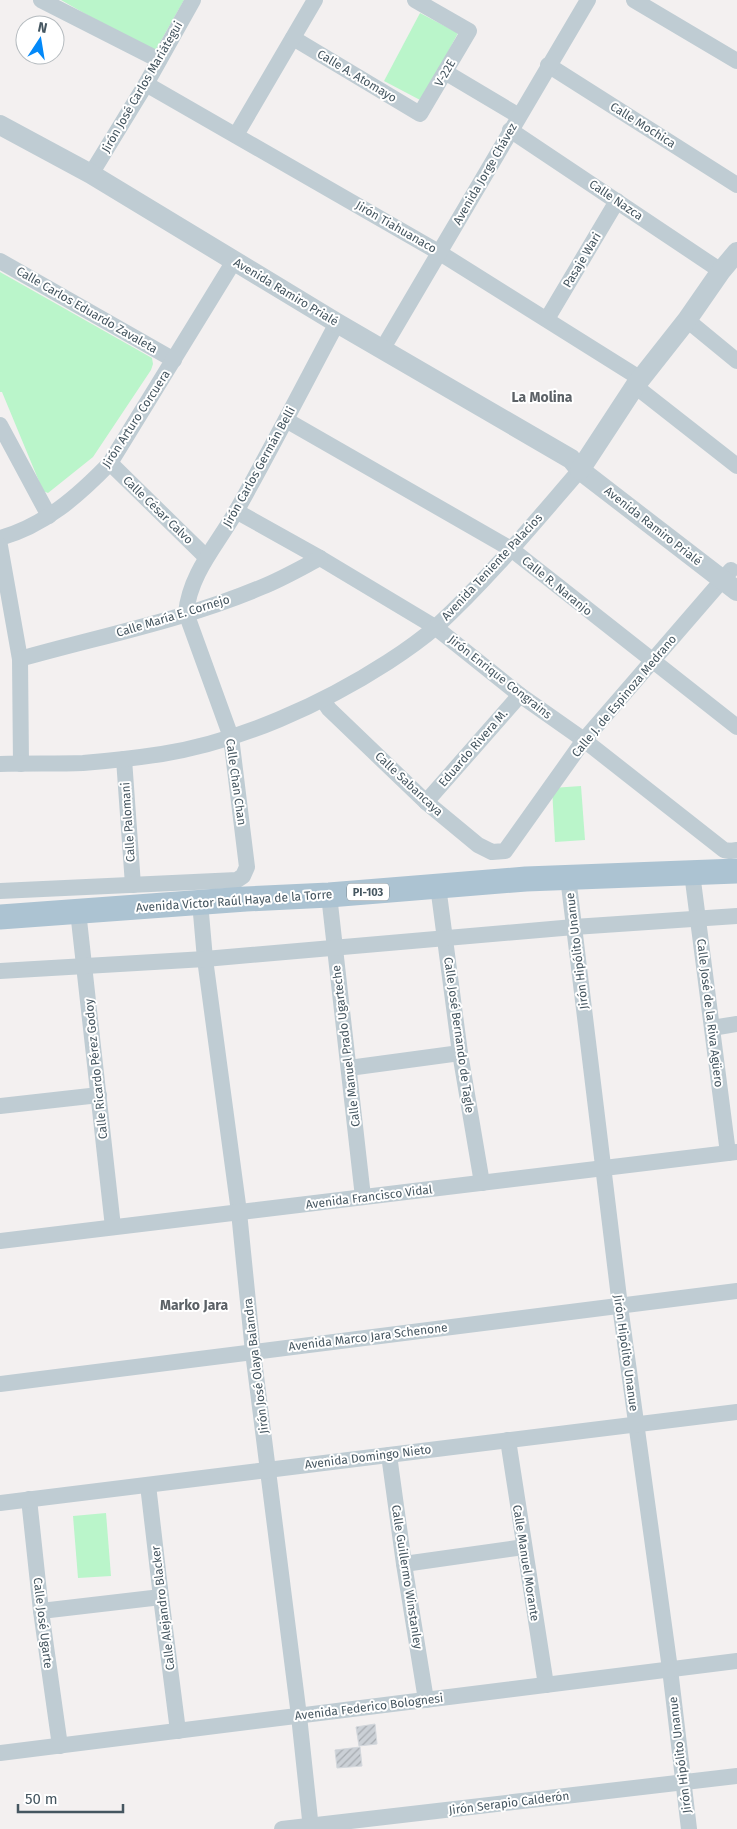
<svg xmlns="http://www.w3.org/2000/svg" width="737" height="1829" viewBox="0 0 737 1829" font-family="'Fira Sans',sans-serif">
<style>
.green{fill:#baf5ca}
.building{fill:url(#building-hatch);stroke:#d3d7dc}
.lines{fill:none;stroke-linecap:round;stroke-linejoin:round}
.minor{stroke:#bfccd3;stroke-width:16}
.tertiary{stroke:#bfccd3;stroke-width:20}
.primary{stroke:#acc3d2;stroke-width:25}
.labels{text-anchor:middle;stroke-width:4;stroke-linejoin:round;paint-order:stroke}
.shield{fill:#fff;stroke:#7d8990;stroke-width:1}
.shield-label{font-size:11px;font-weight:bold;fill:#455660}
.street-label{font-size:12px;fill:#455660;stroke:#fff}
.neighbourhood-label{font-size:14px;font-weight:bold;fill:#5b6166;stroke:#fff}
</style>
<defs>
<pattern id="building-hatch" width="6" height="6" patternUnits="userSpaceOnUse" patternTransform="scale(1.25)"><rect width="6" height="6" fill="#cbd0d6"/><path d="M-1 1l2-2M0 6l6-6M5 7l2-2" fill="none" stroke="#a7acb1"/></pattern>
</defs>
<rect width="100%" height="100%" fill="#f3f0f0"/>
<!-- green -->
<g class="green">
<path d="M61 0H184L154 53Z"/>
<path d="M420 13 458 33 422 101 384 81Z"/>
<path d="M0 272 152 358 153 364 151 370 93 457 48 493 43 491 2 392H0Z"/>
<path d="M581 786 585 840 555 842 552 788Z"/>
<path d="M106 1513 111 1576 78 1578 73 1516Z"/>
</g>
<!-- building -->
<g class="building">
<path d="M375 1724 377 1744 359 1746 356 1727Z"/>
<path d="M360 1747 362 1766 337 1768 335 1750Z"/>
</g>
<g class="lines">
<!-- minor -->
<g class="minor">
<path d="M41 0 159 60"/>
<path d="M634 0 737 61"/>
<path d="M293 38 420 114 469 31 415 0"/>
<path d="M548 65 737 185"/>
<path d="M445 72 519 116"/>
<path d="M146 84 440 253 641 379"/>
<path d="M510 130 721 271"/>
<path d="M236 135 315 0"/>
<path d="M91 174 146 84 193 0"/>
<path d="M0 261 174 360"/>
<path d="M547 319 617 201"/>
<path d="M687 320 737 361"/>
<path d="M383 348 588 0"/>
<path d="M635 386 737 466"/>
<path d="M286 420 511 549 737 727"/>
<path d="M0 425 49 516"/>
<path d="M110 463 206 557"/>
<path d="M236 511 320 558 435 627 520 695 584 740 724 850 730 851 737 850"/>
<path d="M0 538C44 526 78 496 110 463L234 261"/>
<path d="M0 546 20 659 21 764"/>
<path d="M20 659C101 636 184 620 262 587 282 579 301 568 320 558"/>
<path d="M323 700 329 709 426 802 478 845 492 852 505 851 584 740 731 570"/>
<path d="M124 759 133 885"/>
<path d="M0 764C28 763 56 764 83 763 109 761 136 758 162 754 239 742 323 704 388 662 405 651 422 639 437 626 489 578 534 523 580 470"/>
<path d="M426 802 520 695"/>
<path d="M692 873 728 1153"/>
<path d="M568 877 620 1306 670 1669 689 1829"/>
<path d="M438 886 460 1053 482 1183"/>
<path d="M0 891 237 880 243 876 247 867 231 737 186 613C190 572 219 543 238 508 272 447 304 385 337 323"/>
<path d="M329 895 363 1197"/>
<path d="M200 902 205 959 239 1212 253 1352 299 1716 311 1829"/>
<path d="M78 911 113 1227"/>
<path d="M0 971 205 959 574 927 737 916"/>
<path d="M712 1028 737 1024"/>
<path d="M349 1068 460 1053"/>
<path d="M0 1106 99 1095"/>
<path d="M0 1241 737 1152"/>
<path d="M0 1384 737 1291"/>
<path d="M508 1440 546 1685"/>
<path d="M389 1455 404 1564 426 1700"/>
<path d="M148 1485 161 1597 178 1731"/>
<path d="M29 1499 41 1611 60 1746"/>
<path d="M0 1503 737 1412"/>
<path d="M404 1564 524 1547"/>
<path d="M41 1611 161 1597"/>
<path d="M0 1753 737 1661"/>
<path d="M282 1829 737 1776"/>
</g>
<!-- tertiary -->
<g class="tertiary">
<path d="M0 125 91 174 337 323 571 459 580 470 737 591"/>
<path d="M580 470 635 386 687 320 721 271 737 252"/>
</g>
<!-- primary -->
<path class="primary" d="M0 917 246 899 329 895 526 879 737 871"/>
</g>
<g class="labels">
<!-- shield labels -->
<rect class="shield" x="347" y="883.5" width="42" height="17" rx="4"/>
<g class="shield-label">
<text x="368" y="896">PI-103</text>
</g>
<!-- street labels -->
<g class="street-label">
<text transform="translate(445 73) rotate(-60)" y="4">V-22E</text>
<text transform="translate(357 76) rotate(31)" y="4">Calle A. Atomayo</text>
<text transform="translate(142 87) rotate(-60)" y="4">Jirón José Carlos Mariátegui</text>
<text transform="translate(643 125) rotate(32)" y="4">Calle Mochica</text>
<text transform="translate(485 174) rotate(-60)" y="4">Avenida Jorge Chávez</text>
<text transform="translate(616 200) rotate(34)" y="4">Calle Nazca</text>
<text transform="translate(396 227) rotate(30)" y="4">Jirón Tiahuanaco</text>
<text transform="translate(582 260) rotate(-59)" y="4">Pasaje Wari</text>
<text transform="translate(286 292) rotate(31)" y="4">Avenida Ramiro Prialé</text>
<text transform="translate(87 310) rotate(30)" y="4">Calle Carlos Eduardo Zavaleta</text>
<text transform="translate(136 419) rotate(-57)" y="4">Jirón Arturo Corcuera</text>
<text transform="translate(259 467) rotate(-61)" y="4">Jirón Carlos Germán Belli</text>
<text transform="translate(158 510) rotate(44)" y="4">Calle César Calvo</text>
<text transform="translate(653 526) rotate(38)" y="4">Avenida Ramiro Prialé</text>
<text transform="translate(492 567) rotate(-47)" y="4">Avenida Teniente Palacios</text>
<text transform="translate(557 586) rotate(39)" y="4">Calle R. Naranjo</text>
<text transform="translate(173 616) rotate(-17)" y="4">Calle María E. Cornejo</text>
<text transform="translate(500 677) rotate(38)" y="4">Jirón Enrique Congrains</text>
<text transform="translate(624 696) rotate(-50)" y="4">Calle J. de Espinoza Medrano</text>
<text transform="translate(473 748) rotate(-49)" y="4">Eduardo Rivera M.</text>
<text transform="translate(236 782) rotate(82)" y="4">Calle Chan Chan</text>
<text transform="translate(409 784) rotate(43)" y="4">Calle Sabancaya</text>
<text transform="translate(128 822) rotate(-94)" y="4">Calle Palomani</text>
<text transform="translate(234 901) rotate(-4)" y="4">Avenida Víctor Raúl Haya de la Torre</text>
<text transform="translate(577 951) rotate(-97)" y="4">Jirón Hipólito Unanue</text>
<text transform="translate(710 1013) rotate(83)" y="4">Calle José de la Riva Agüero</text>
<text transform="translate(459 1035) rotate(82)" y="4">Calle José Bernando de Tagle</text>
<text transform="translate(346 1046) rotate(-97)" y="4">Calle Manuel Prado Ugarteche</text>
<text transform="translate(96 1069) rotate(-96)" y="4">Calle Ricardo Pérez Godoy</text>
<text transform="translate(369 1197) rotate(-7)" y="4">Avenida Francisco Vidal</text>
<text transform="translate(368 1337) rotate(-7)" y="4">Avenida Marco Jara Schenone</text>
<text transform="translate(626 1353) rotate(82)" y="4">Jirón Hipólito Unanue</text>
<text transform="translate(256 1366) rotate(-97)" y="4">Jirón José Olaya Balandra</text>
<text transform="translate(368 1457) rotate(-7)" y="4">Avenida Domingo Nieto</text>
<text transform="translate(526 1563) rotate(81)" y="4">Calle Manuel Morante</text>
<text transform="translate(407 1577) rotate(81)" y="4">Calle Guillermo Winstanley</text>
<text transform="translate(163 1608) rotate(-97)" y="4">Calle Alejandro Blacker</text>
<text transform="translate(43 1623) rotate(83)" y="4">Calle José Ugarte</text>
<text transform="translate(369 1707) rotate(-7)" y="4">Avenida Federico Bolognesi</text>
<text transform="translate(680 1755) rotate(-97)" y="4">Jirón Hipólito Unanue</text>
<text transform="translate(509 1803) rotate(-7)" y="4">Jirón Serapio Calderón</text>
</g>
<!-- neighbourhood labels -->
<g class="neighbourhood-label">
<text x="542" y="402">La Molina</text>
<text x="194" y="1310">Marko Jara</text>
</g>
</g>
<!-- north arrow -->
<g transform="translate(40 40) rotate(12)"><circle r="24" fill="#ffffff" stroke="#b5bbbf"/>
<path d="M0-4L9 19L0 12L-9 19Z" fill="#0389f9"/>
<text y="-8" font-size="14" font-weight="bold" text-anchor="middle" fill="#455660">N</text>
</g>
<!-- scale -->
<path d="M18 1804v8h105v-8" fill="none" stroke="#455660" stroke-width="2.5"/>
<text x="25" y="1804" font-size="15" fill="#455660" stroke="#ffffff" stroke-width="4" paint-order="stroke">50 m</text>
</svg>
